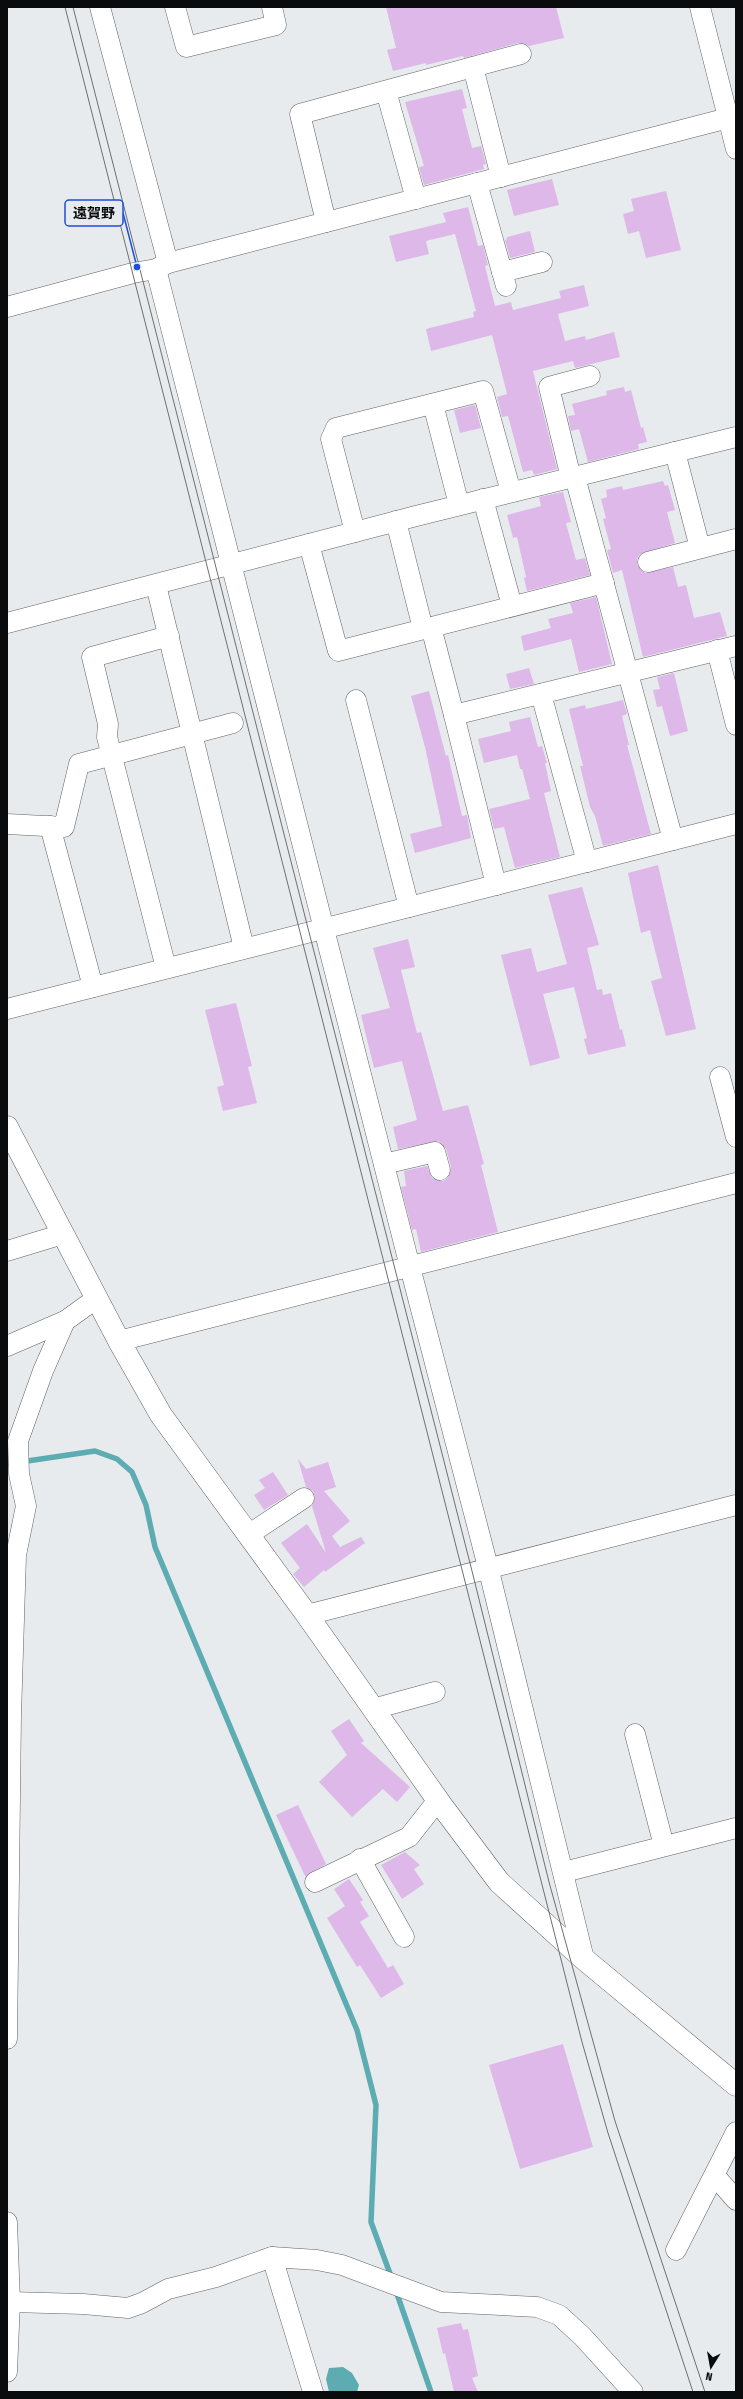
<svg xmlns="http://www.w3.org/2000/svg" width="743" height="2399" viewBox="0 0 743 2399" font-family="'Fira Sans Condensed','Noto Sans JP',sans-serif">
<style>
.water{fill:#5cacb2}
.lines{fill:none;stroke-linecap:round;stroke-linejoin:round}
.stream{stroke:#5cacb2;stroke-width:5.5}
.building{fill:#ddb8e8}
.street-casing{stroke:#606265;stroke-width:21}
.secondary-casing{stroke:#606265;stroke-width:23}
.street{stroke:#fff;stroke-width:20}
.secondary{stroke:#fff;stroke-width:22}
.tram{stroke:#6d6f71;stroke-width:1}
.leader{fill:none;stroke:#1d4ed8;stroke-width:1.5}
.callout-dot{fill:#1d4ed8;stroke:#e8ebee;stroke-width:1.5}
.callout{fill:#e8ebee;stroke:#1d4ed8;stroke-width:1.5}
.callout-label{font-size:14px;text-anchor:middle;font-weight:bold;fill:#0a0b0c}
</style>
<rect width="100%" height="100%" fill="#e8ebee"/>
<!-- water -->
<path class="water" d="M343 2367 352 2373 359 2385 357 2392H329L326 2379 329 2368Z"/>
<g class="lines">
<!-- stream -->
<g class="stream">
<path d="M7 1464 95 1451 117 1459 132 1472 146 1505 155 1547 357 2030 376 2105 371 2222 392 2279"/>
<path d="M396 2291 431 2392"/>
</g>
</g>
<!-- building -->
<g class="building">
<path d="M386 7H556L564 38 529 46 518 43 464 58 463 56 426 65V63L393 71 387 50 396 48Z"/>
<path d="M462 89 467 108 462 109 472 148 481 146 486 164 483 165 484 169 424 185 419 167 424 166 405 102Z"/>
<path d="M552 179 559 205 514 216 507 190Z"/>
<path d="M666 191 681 250 646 258 639 231 628 234 623 214 634 211 631 199Z"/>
<path d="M468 207 478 246 483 245 488 265 485 266 495 306 511 302 513 310 561 298 559 291 584 285 589 306 558 314 565 341 585 336 586 340 614 332 620 357 575 368 573 361 533 371 557 469 534 475 532 470 523 472 508 416 502 417 497 397 507 394 492 335 431 351 426 329 474 317 473 312 476 311 455 234 426 241 429 254 396 262 389 236 446 222 443 213Z"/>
<path d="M530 231 535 252 510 258 505 240 507 239V237Z"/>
<path d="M624 387 625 392 631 390 641 428 643 427 647 442 638 444 639 449 588 462 579 429 571 431 568 416 575 415 572 404 607 395 606 391Z"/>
<path d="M475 405 481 428 460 433 454 410Z"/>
<path d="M663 481 665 486 668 485 675 510 667 512 675 543 640 554 637 559V565L645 573 673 567 678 587 686 585 694 618 720 612 727 636 643 657 622 570 613 573 607 550 611 549 603 519 606 518 601 499 607 497 606 490 622 486 623 490Z"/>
<path d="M563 492 571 522 566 523 576 560 585 558 590 575 527 591 524 578 526 577 517 537 513 538 507 515 541 506 539 497Z"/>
<path d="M596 597 612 664 579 672 571 639 524 651 521 636 551 628 548 619 573 613 570 603Z"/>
<path d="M529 668 534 684 510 689 506 674Z"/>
<path d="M674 673 688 731 670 736 662 706 657 707 653 690 660 689 657 677Z"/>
<path d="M429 691 446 756 448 755 462 816 467 815 471 838 415 853 410 834 442 826 425 747 411 696Z"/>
<path d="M623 700 627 714 622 716 629 745H627L651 834 603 846 595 816 590 807 580 766H583L569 709 585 705 586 709Z"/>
<path d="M530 717 538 747 542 746 547 763H545L551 791 544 793 560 857 515 868 504 827 494 829 489 809 530 799 522 769H520L517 755 484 763 478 739 511 731 509 722Z"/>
<path d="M658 865 696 1029 666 1036 651 981 662 978 650 930 641 933 628 873Z"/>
<path d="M582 887 599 945 587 948 597 990 602 989 603 995 611 993 620 1030 622 1029 626 1046 588 1055 584 1039 587 1038 574 987 543 994 560 1058 530 1066 501 955 531 948 537 972 567 964 548 895Z"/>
<path d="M408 939 415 967 401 970 417 1033 421 1032 443 1111 468 1105 484 1164 481 1165 498 1232 421 1252 416 1229 412 1230 401 1187 406 1186 404 1171 427 1166 432 1178 443 1181 448 1178 451 1167 446 1149 439 1141 398 1149 393 1127 417 1120 402 1061 374 1068 361 1015 390 1008 373 948Z"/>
<path d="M236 1003 252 1066 248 1067 257 1103 223 1111 217 1087 224 1085 205 1010Z"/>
<path d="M298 1459 306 1469 328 1462 336 1487 324 1491 350 1521 332 1536 340 1547 361 1537 365 1543 325 1572 324 1570 304 1587 293 1574 300 1568 281 1543 307 1524 326 1553 312 1506 315 1497 313 1491 306 1487Z"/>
<path d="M273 1472 288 1495 264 1510 254 1495 265 1488 259 1480Z"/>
<path d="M349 1719 364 1741 361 1743 410 1787 397 1802 383 1789 352 1817 319 1782 347 1755 331 1731Z"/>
<path d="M298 1805 326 1864 305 1876 276 1815Z"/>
<path d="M405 1852 420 1865 414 1869 424 1884 402 1899 381 1865Z"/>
<path d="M349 1879 363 1900 360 1902 369 1916 360 1922 388 1968 393 1965 404 1984 381 1998 360 1965 357 1967 327 1918 345 1906 334 1889Z"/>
<path d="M563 2044 593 2147 520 2169 489 2065Z"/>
<path d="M461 2323 463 2330 468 2329 478 2376 472 2378 478 2392H454L445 2353 443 2354 437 2328Z"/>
</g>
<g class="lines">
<defs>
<g id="street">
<path d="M100 7 168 263"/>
<path d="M175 7 186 47 276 25 272 7"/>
<path d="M700 7 736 149"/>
<path d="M473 67 501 177"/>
<path d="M386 91 416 199"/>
<path d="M477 183 506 286"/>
<path d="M326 222 300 114 521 54"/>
<path d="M156 269 410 1267 488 1567 584 1959"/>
<path d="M502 272 542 262"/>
<path d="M7 307 133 273 156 269 168 263 736 116"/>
<path d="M433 404 459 505"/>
<path d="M675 452 700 548"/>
<path d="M575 477 673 840"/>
<path d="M571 478 549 387 590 376"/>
<path d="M483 499 512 606"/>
<path d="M396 521 423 629"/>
<path d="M355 532 331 439 336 428 483 391 511 492"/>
<path d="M309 544 338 651 604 583"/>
<path d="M648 562 736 539"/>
<path d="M156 585 244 948"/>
<path d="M7 623 416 516 736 437"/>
<path d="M431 627 454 715"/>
<path d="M717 650 736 725"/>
<path d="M541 694 587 862"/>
<path d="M356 700 409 907"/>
<path d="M7 824 64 827 79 764 233 723"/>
<path d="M50 826 93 987"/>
<path d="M496 885 454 715 736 646"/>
<path d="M166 968 107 737 108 724 92 657 169 636"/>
<path d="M7 1009 736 824"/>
<path d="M720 1077 736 1137"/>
<path d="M384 1164 435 1152 440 1170"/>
<path d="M7 1251 63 1234"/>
<path d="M119 1341 736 1183"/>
<path d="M7 1346 65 1321 97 1298"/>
<path d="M248 1535 304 1498"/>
<path d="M307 1615 736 1505"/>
<path d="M373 1709 435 1692"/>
<path d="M635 1734 664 1846"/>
<path d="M360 1859 404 1937"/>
<path d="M564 1872 736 1828"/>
<path d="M315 1882 409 1837 438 1800"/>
<path d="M7 2039 11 1716 16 1555 26 1506 19 1474 18 1441 43 1371 65 1321"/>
<path d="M715 2176 736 2200"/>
<path d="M7 2222 10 2302 7 2372"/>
<path d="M676 2250 736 2132"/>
<path d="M272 2257 313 2392"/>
<path d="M10 2302 83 2304 128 2308 142 2303 168 2289 216 2277 272 2257 317 2260 342 2265 441 2302 537 2307 559 2315 582 2336 633 2392"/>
</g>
<path id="secondary" d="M7 1127 119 1341 161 1415 307 1615 442 1806 499 1882 584 1959 736 2085"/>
</defs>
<!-- street casing -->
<use href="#street" class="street-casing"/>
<!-- secondary casing -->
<use href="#secondary" class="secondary-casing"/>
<!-- street -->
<use href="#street" class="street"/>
<!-- secondary -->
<use href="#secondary" class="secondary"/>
<!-- tram -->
<g class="tram">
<path d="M65 7 582 2042 608 2133 693 2392"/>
<path d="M73 7 472 1571 549 1882 615 2121 705 2392"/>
</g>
</g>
<!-- callouts -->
<path class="leader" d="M137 267L123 213"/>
<circle class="callout-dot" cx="137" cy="267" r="4"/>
<rect class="callout" x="65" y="200" width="58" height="26" rx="4"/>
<g class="callout-label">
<text x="94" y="218">遠賀野</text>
</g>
<!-- border -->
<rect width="743" height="2399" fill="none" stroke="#0a0b0c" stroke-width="16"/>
<!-- north arrow -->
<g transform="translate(711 2367) rotate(191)" stroke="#e8ebee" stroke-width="3" paint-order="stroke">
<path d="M0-3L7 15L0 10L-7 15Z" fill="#0a0b0c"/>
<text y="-6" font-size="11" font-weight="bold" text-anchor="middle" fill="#0a0b0c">N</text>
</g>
</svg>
